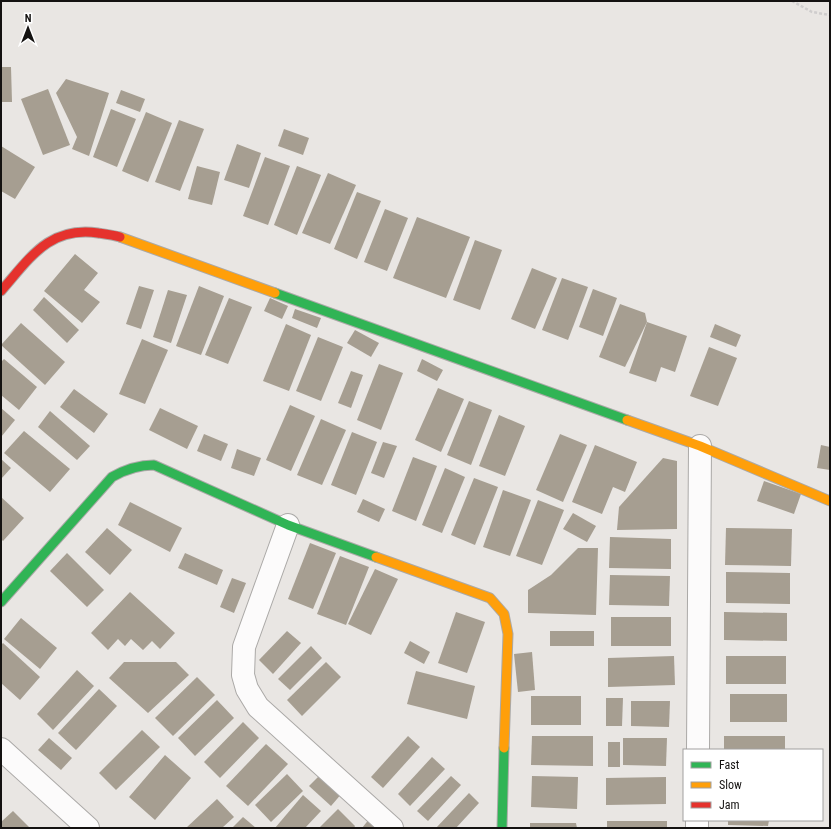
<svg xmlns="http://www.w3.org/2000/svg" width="831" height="829" viewBox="0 0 831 829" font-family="'Roboto Condensed',sans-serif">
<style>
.building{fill:#a69e91}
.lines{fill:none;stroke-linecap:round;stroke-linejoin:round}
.street-casing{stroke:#aba9a7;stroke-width:24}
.fast-casing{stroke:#aba9a7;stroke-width:11}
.slow-casing{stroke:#aba9a7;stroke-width:11}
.jam-casing{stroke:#aba9a7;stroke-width:11}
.path{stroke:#cfcdcd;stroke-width:2.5;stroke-dasharray:3 2;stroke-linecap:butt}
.street{stroke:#fcfbfb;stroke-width:22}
.fast{stroke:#30b455;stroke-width:9}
.slow{stroke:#ff9f0a;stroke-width:9}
.jam{stroke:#e5322d;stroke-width:9}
</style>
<rect width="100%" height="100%" fill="#e9e6e3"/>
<!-- building -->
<g class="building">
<path d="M1 67H11L12 102H1Z"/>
<path d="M66 79 109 93 89 156 72 149 77 137 56 93Z"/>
<path d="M48 89 70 145 43 155 21 99Z"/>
<path d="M121 90 145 99 140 112 116 103Z"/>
<path d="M111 109 136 119 117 167 93 157Z"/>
<path d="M146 112 172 123 148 182 122 171Z"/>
<path d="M179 120 204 129 180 191 155 182Z"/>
<path d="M284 129 309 138 303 155 278 146Z"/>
<path d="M237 144 261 153 249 188 224 180Z"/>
<path d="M1 146 35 167 15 199 1 191Z"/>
<path d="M265 157 290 166 268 225 243 216Z"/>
<path d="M197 166 220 172 212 205 188 199Z"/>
<path d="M297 166 321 175 297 235 274 225Z"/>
<path d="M328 173 356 185 330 244 302 233Z"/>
<path d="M357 192 381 201 357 259 334 249Z"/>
<path d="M385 209 408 218 387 271 364 262Z"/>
<path d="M417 217 470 237 446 298 393 278Z"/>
<path d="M475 240 502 250 480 310 453 300Z"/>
<path d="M75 254 98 273 84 290 100 302 82 323 44 291Z"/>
<path d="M532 268 557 278 535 329 511 319Z"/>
<path d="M562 278 588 287 568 340 542 330Z"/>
<path d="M139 286 154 290 141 329 126 324Z"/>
<path d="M199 286 224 296 201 355 176 346Z"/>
<path d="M593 289 617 298 603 336 579 327Z"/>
<path d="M168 290 187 295 171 343 153 337Z"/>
<path d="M44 297 79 330 67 343 33 310Z"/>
<path d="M229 298 252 307 228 364 205 355Z"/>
<path d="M270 298 288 306 282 319 264 311Z"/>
<path d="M620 304 645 313 647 322 625 367 599 357Z"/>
<path d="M295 309 321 318 317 328 292 318Z"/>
<path d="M647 322 687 336 675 372 661 367 656 382 629 373Z"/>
<path d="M21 323 65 362 45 385 1 345Z"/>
<path d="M286 324 311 335 289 391 263 381Z"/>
<path d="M715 324 741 335 736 347 710 337Z"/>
<path d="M355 330 379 343 371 357 347 343Z"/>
<path d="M318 337 343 347 321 401 296 391Z"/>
<path d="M142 339 168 350 145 404 119 394Z"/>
<path d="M709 347 737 358 718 406 690 396Z"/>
<path d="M4 359 37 387 19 410 1 395V362Z"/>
<path d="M422 359 443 370 437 381 417 371Z"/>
<path d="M379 364 403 373 381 430 357 420Z"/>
<path d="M351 371 363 375 351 408 338 403Z"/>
<path d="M438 388 464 399 441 452 415 440Z"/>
<path d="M74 389 108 414 94 433 60 407Z"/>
<path d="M469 401 492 410 471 465 447 455Z"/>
<path d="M290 405 315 416 291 471 266 460Z"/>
<path d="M1 408 15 420 1 437Z"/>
<path d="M160 408 198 426 187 449 149 430Z"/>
<path d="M50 411 90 446 77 460 38 427Z"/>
<path d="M499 415 525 426 505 476 479 466Z"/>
<path d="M321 419 346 430 322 485 297 475Z"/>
<path d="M24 431 70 469 50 492 4 453Z"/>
<path d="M352 432 377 442 356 495 331 485Z"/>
<path d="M204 434 228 444 221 461 197 451Z"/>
<path d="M560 434 587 445 563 502 536 490Z"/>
<path d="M383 442 397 446 384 478 371 473Z"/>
<path d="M595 445 637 462 625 492 613 487 602 514 572 502Z"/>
<path d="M821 445 830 447V470L817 468Z"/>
<path d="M237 449 261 458 254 476 231 468Z"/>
<path d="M413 457 437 466 416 521 392 511Z"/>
<path d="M663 458 677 461V529L617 530 619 507Z"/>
<path d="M1 459 11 468 1 479Z"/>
<path d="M445 468 465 477 442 533 422 525Z"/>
<path d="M474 478 498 487 475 545 451 535Z"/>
<path d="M764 481 801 494 794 514 757 501Z"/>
<path d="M503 490 531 500 510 556 483 547Z"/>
<path d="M1 497 24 518 3 541 1 539Z"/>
<path d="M363 499 385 509 379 522 357 512Z"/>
<path d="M538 500 564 510 542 565 516 556Z"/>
<path d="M130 502 182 528 170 552 118 525Z"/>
<path d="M573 513 596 526 587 542 563 529Z"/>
<path d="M107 528 132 550 110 575 85 552Z"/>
<path d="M726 528 792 529 791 566 725 565Z"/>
<path d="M610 537 671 539V569L609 568Z"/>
<path d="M310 543 336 553 313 609 288 599Z"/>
<path d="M578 548H598L596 615 528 613V590L551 575Z"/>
<path d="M67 553 104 590 87 607 50 571Z"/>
<path d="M185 553 223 570 217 585 178 568Z"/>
<path d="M340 556 369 567 346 625 317 614Z"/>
<path d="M375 569 398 579 371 635 348 624Z"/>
<path d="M726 572 790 573V604L726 603Z"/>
<path d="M610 575 670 576 669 606 609 605Z"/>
<path d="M232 578 246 583 234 613 220 607Z"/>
<path d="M130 592 175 633 160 649 152 641 143 650 131 639 125 646 118 639 108 650 91 633Z"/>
<path d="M456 612 485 622 467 673 438 663Z"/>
<path d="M724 612 787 613V641L724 640Z"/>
<rect x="611" y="617" width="60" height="29"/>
<path d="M21 618 57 648 40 669 4 639Z"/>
<path d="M287 631 301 643 273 674 259 660Z"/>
<rect x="550" y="631" width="44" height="15"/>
<path d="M410 641 430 652 424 664 404 653Z"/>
<path d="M3 643 40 677 20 700 1 683V645Z"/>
<path d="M311 646 322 658 290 690 278 679Z"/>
<path d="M532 652 535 690 518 692 514 654Z"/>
<path d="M674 656 675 685 608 687V658Z"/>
<rect x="726" y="656" width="60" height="28"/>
<path d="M124 662H176L189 675 148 713 109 678Z"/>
<path d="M326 662 341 677 302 716 287 700Z"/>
<path d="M77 670 94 686 53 730 37 714Z"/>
<path d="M416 671 475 686 467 719 407 704Z"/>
<path d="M197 677 215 695 173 736 155 718Z"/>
<path d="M99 689 117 706 76 750 58 733Z"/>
<rect x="730" y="694" width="57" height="28"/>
<rect x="531" y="696" width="50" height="29"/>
<path d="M606 698H623L622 726H606Z"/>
<path d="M217 700 234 718 195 756 178 738Z"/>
<path d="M631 701H670L669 727 631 726Z"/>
<path d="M243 722 259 738 220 778 204 762Z"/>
<path d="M142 730 160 747 116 790 99 773Z"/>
<path d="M408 736 420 747 383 788 371 777Z"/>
<path d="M532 736H593V766L531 765Z"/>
<rect x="724" y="736" width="61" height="14"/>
<path d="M49 738 72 758 61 770 38 750Z"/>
<path d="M623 738H667L666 766 623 765Z"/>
<rect x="608" y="742" width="12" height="25"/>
<path d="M266 744 288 764 248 806 226 786Z"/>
<path d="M165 755 191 778 155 820 129 797Z"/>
<path d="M432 757 445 769 410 806 398 794Z"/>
<path d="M322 773 343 792 331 806 309 786Z"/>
<path d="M287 774 303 791 271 822 255 805Z"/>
<path d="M451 776 461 785 428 821 417 811Z"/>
<path d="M532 776 578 777 577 809 531 807Z"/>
<path d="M666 777V804L606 805V778Z"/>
<path d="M469 793 479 803 456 828H436Z"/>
<path d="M303 795 321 811 305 828H275Z"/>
<path d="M217 799 234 817 222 828H186Z"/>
<path d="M338 809 355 826 354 828H319Z"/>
<path d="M13 811 30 828H1V822Z"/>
<path d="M243 817 256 828H232Z"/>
<path d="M370 818 384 828H362Z"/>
<path d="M728 820H769L768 826 728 825Z"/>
<rect x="607" y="821" width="60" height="7"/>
<path d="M530 823H576L577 828H530Z"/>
</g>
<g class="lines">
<defs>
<g id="street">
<path d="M288 525 244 647 243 675 247 689 258 707 392 828"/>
<path d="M1 749 88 828"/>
<path d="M698 750 700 446"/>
<path d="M697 828V820"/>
</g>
<g id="fast">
<path d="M275 293 627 420"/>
<path d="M1 602 112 477C126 469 138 465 154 465L288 525 376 557"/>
<path d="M502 828 504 748"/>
</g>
<g id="slow">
<path d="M120 237 275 293"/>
<path d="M627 420 700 446 830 501"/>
<path d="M376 557 490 598 504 614 508 634 504 748"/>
</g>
<path id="jam" d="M1 291C30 258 49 226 98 233 105 234 113 235 120 237"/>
</defs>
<!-- street casing -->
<use href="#street" class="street-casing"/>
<!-- fast casing -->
<use href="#fast" class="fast-casing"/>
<!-- slow casing -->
<use href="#slow" class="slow-casing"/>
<!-- jam casing -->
<use href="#jam" class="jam-casing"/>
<!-- path -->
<path class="path" d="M792 1 812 12 830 15"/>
<!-- street -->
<use href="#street" class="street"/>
<!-- fast -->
<use href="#fast" class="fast"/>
<!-- slow -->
<use href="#slow" class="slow"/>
<!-- jam -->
<use href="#jam" class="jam"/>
</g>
<!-- border -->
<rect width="831" height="829" fill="none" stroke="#141211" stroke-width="4"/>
<!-- legend -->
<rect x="683" y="749" width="140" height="72" fill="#ffffff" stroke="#a1a0a0"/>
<rect x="691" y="762" width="20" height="6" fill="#30b455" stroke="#a1a0a0"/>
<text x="719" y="769" font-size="12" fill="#141211">Fast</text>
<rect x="691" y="782" width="20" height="6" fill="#ff9f0a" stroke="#a1a0a0"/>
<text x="719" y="789" font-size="12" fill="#141211">Slow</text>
<rect x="691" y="802" width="20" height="6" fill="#e5322d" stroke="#a1a0a0"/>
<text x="719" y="809" font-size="12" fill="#141211">Jam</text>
<!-- north arrow -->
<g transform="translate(28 28)" stroke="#ffffff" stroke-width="3" paint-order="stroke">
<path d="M0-3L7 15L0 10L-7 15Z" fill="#141211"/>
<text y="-6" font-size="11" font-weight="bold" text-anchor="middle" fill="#141211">N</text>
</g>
</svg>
